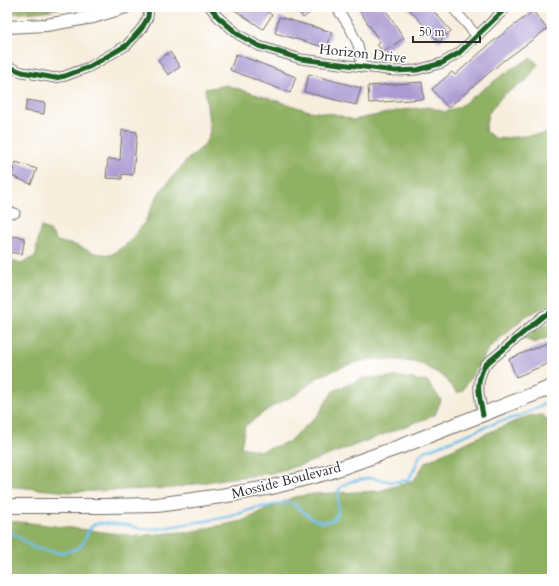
<svg xmlns="http://www.w3.org/2000/svg" width="559" height="586" viewBox="0 0 559 586" font-family="Cardo,serif">
<style>
.forest{fill:#90b164;stroke:#5e6e48}
.lines{fill:none;stroke-linecap:round;stroke-linejoin:round}
.stream{stroke:#73c0ed;stroke-width:2.5}
.building{fill:#aa9ad2}
.minor-casing{stroke:#726f69;stroke-width:11}
.secondary-casing{stroke:#726f69;stroke-width:14}
.primary-casing{stroke:#726f69;stroke-width:16}
.minor{stroke:#fff;stroke-width:9}
.secondary{stroke:#fff;stroke-width:12}
.primary{stroke:#fff;stroke-width:14}
.cycleway-casing{stroke:#fff;stroke-width:8}
.cycleway{stroke:#1b5e20;stroke-width:5}
.labels{text-anchor:middle;stroke-width:3;stroke-linejoin:round;paint-order:stroke}
.street-label{font-size:14px;fill:#2b2b2b;stroke:#fff}
</style>
<rect width="100%" height="100%" fill="#fff"/>
<filter id="ink" filterUnits="userSpaceOnUse"><feTurbulence type="fractalNoise" baseFrequency=".025" numOctaves="2"/><feDisplacementMap in="SourceGraphic" scale="8" xChannelSelector="R" yChannelSelector="G"/><feConvolveMatrix kernelMatrix="1 2 1 2 8 2 1 2 1" color-interpolation-filters="sRGB"/></filter>
<filter id="wash" filterUnits="userSpaceOnUse"><feTurbulence type="fractalNoise" baseFrequency=".012" numOctaves="4" result="noise"/><feDisplacementMap in="SourceGraphic" scale="16" xChannelSelector="R" yChannelSelector="G"/><feGaussianBlur stdDeviation="0.9" result="paint"/><feColorMatrix in="noise" values="0 0 0 0 0 0 0 0 0 0 0 0 0 0 0 0 0 1.4 0 .05"/><feComposite in="paint" operator="in"/></filter>
<g filter="url(#wash)">
<rect width="100%" height="100%" fill="#f7eddb"/>
<!-- forest -->
<g class="forest">
<path d="M7 7H66L46 11 7 14Z"/>
<path d="M531 58 538 64 526 81 503 95 488 114 485 131 496 139 552 133V303L526 316 490 347 462 391 457 393 443 376 420 363 399 360 372 359 347 365 318 377 297 394 271 407 245 426 241 447 261 451 288 442 318 415 333 391 364 378 401 377 428 382 441 400 435 415 305 464 267 474 223 479 173 488 69 492 17 487H7V259L21 264 36 256 38 237 41 227 49 230 57 241 78 246 94 253 111 255 128 243 145 222 159 193 188 159 205 145 210 131 205 89 226 85 309 111 334 114 354 120 402 110 429 107 445 112 459 107 511 69Z"/>
<path d="M552 321V336L534 343 523 338Z"/>
<path d="M543 415 552 425V579H7V521L30 523 136 536 194 531 242 521 294 497 314 494 379 491 414 480 425 463 439 455 483 435 528 416Z"/>
</g>
<g class="lines">
<!-- stream -->
<path class="stream" d="M7 529 34 548 61 553 79 548 83 543 89 530 93 525 100 523 128 525 141 529H157L228 517 256 508 270 506 287 502 294 504 302 511 313 519 322 522 330 521 334 519 338 512V491L342 486 349 482 370 478 393 482 408 480 414 470 419 457 423 452 498 422 520 416 540 406 552 401"/>
</g>
<g id="blocks">
<!-- building -->
<g class="building">
<path d="M230 7H260L272 15 263 29Z"/>
<path d="M295 7H318L303 18Z"/>
<path d="M357 7H384L404 38 383 52 377 44 380 42Z"/>
<path d="M407 7H430L451 31 439 42Z"/>
<path d="M533 11 547 29 505 60H504L448 108 432 89 452 72 455 75 491 43Z"/>
<path d="M279 17 332 32 327 48 275 33Z"/>
<path d="M170 52 180 67 168 75 158 60Z"/>
<path d="M236 54 296 77 290 93 230 70Z"/>
<path d="M309 74 361 88 356 105 304 92Z"/>
<path d="M422 82 424 99 369 103 368 86Z"/>
<path d="M27 100 45 103 44 114 25 111Z"/>
<path d="M122 130 137 132 133 175 122 174V179L106 178 108 159 120 160Z"/>
<path d="M16 162 37 169 31 184 11 176Z"/>
<path d="M7 235 25 238 22 254 7 252Z"/>
<path d="M552 341V362L516 377 509 359Z"/>
</g>
</g>
</g>
<g filter="url(#ink)">
<use href="#blocks" fill-opacity="0" stroke="#726f69" stroke-width="1"/>
<g class="lines">
<defs>
<g id="minor">
<path d="M210 7 218 17 239 35 259 46 301 59 395 71 417 70 442 63 459 53 507 7"/>
<path d="M336 7 350 28 358 45 362 67"/>
<path d="M452 7 477 36"/>
<path d="M7 66 22 72 55 78 65 76 89 67 127 45 142 28 148 17 149 7"/>
<path d="M7 212 15 213"/>
<path d="M483 415C479 394 475 384 485 365L543 316 552 312"/>
</g>
<path id="secondary" d="M7 27 46 25 93 17 126 7"/>
<path id="primary" d="M7 506H105L157 505 221 496 272 487 329 472 402 446 552 387"/>
</defs>
<!-- minor casing -->
<use href="#minor" class="minor-casing"/>
<!-- secondary casing -->
<use href="#secondary" class="secondary-casing"/>
<!-- primary casing -->
<use href="#primary" class="primary-casing"/>
<!-- minor -->
<use href="#minor" class="minor"/>
<!-- secondary -->
<use href="#secondary" class="secondary"/>
<!-- primary -->
<use href="#primary" class="primary"/>
<defs>
<g id="cycleway">
<path d="M210 7 218 17 239 35 259 46 301 59 395 71 417 70 442 63 459 53 507 7"/>
<path d="M7 66 22 72 55 78 65 76 89 67 127 45 142 28 148 17 149 7"/>
<path d="M483 415C479 394 475 384 485 365L543 316 552 312"/>
</g>
</defs>
<!-- cycleway casing -->
<use href="#cycleway" class="cycleway-casing"/>
<!-- cycleway -->
<use href="#cycleway" class="cycleway"/>
</g>
</g>
<g class="labels">
<!-- street labels -->
<g class="street-label">
<text transform="translate(363 53) rotate(6)" y="5">Horizon Drive</text>
<text transform="translate(286 480) rotate(-14)" y="5">Mosside Boulevard</text>
</g>
</g>
<!-- margin -->
<rect width="559" height="586" fill="none" stroke="#fff" stroke-width="24"/>
<!-- scale -->
<path d="M413 36v6h67v-6" fill="none" stroke="#2b2b2b" stroke-width="2"/>
<text x="419" y="36" font-size="12" fill="#2b2b2b" stroke="#ffffff" stroke-width="3" paint-order="stroke">50 m</text>
</svg>
